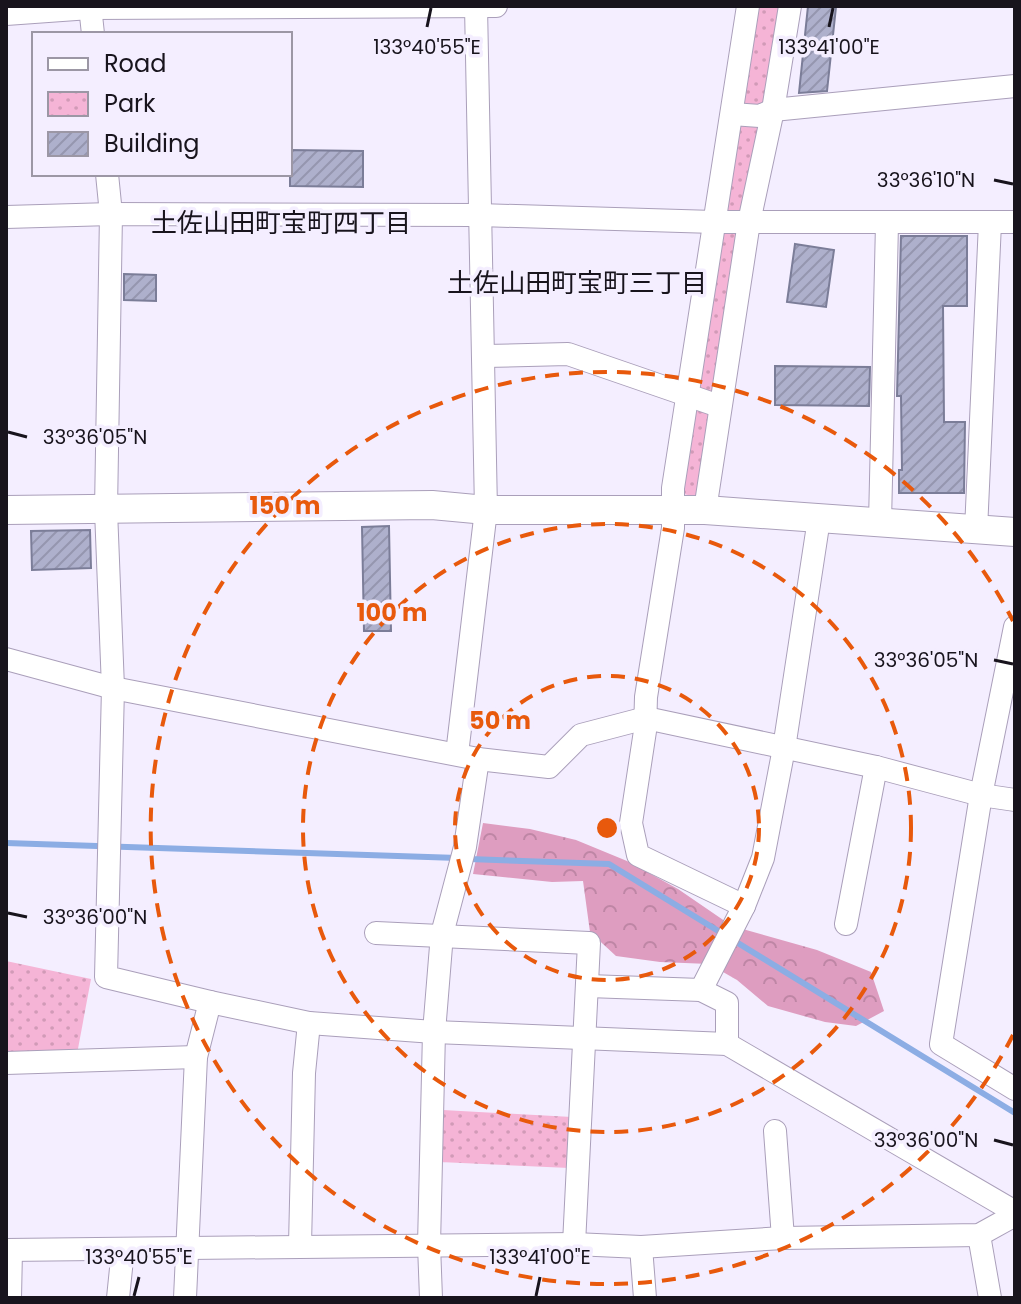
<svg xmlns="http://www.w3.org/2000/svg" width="1021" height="1304" viewBox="0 0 1021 1304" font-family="Poppins,'Noto Sans JP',sans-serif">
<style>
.forest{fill:url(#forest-crowns)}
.park{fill:url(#park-dots)}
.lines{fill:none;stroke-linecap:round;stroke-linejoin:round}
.stream{stroke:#8cade4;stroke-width:6}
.building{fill:url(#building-hatch);stroke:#7b7d98;stroke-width:2}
.minor-casing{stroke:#aa9fba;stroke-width:24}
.tertiary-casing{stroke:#aa9fba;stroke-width:30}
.minor{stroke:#fff;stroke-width:22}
.tertiary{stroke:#fff;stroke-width:28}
.ticks{fill:none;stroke:#18141d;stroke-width:3}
.ring{fill:none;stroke:#e8590c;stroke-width:4;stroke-dasharray:14 10}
.labels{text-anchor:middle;stroke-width:7;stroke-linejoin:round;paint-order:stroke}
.neighbourhood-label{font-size:26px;fill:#18141d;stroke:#f4eeff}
.ticks-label{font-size:20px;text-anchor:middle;fill:#18141d;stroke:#f4eeff;stroke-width:7;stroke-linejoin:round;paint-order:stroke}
.centre{fill:#e8590c;stroke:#f4eeff;stroke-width:4}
.ring-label{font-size:24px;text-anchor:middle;font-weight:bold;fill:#e8590c;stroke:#f4eeff;stroke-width:7;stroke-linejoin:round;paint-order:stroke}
</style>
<defs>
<pattern id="forest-crowns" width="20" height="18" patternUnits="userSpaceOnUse" patternTransform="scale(2)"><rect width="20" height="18" fill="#de9dc0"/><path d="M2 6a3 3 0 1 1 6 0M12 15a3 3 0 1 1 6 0" fill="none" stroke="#be86a5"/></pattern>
<pattern id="park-dots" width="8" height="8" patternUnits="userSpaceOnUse" patternTransform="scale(2)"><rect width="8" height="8" fill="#f5b4d6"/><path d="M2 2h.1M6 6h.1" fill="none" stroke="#d19ab7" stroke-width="1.8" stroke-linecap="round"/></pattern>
<pattern id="building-hatch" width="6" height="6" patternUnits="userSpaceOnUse" patternTransform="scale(2)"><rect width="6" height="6" fill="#aeb0cc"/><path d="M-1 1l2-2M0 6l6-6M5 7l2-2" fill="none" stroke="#9596af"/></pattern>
</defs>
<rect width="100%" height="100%" fill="#f4eeff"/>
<!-- forest -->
<path class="forest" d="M483 823 530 829 576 840 627 861 678 889 732 926 817 950 871 972 884 1011 856 1026 825 1022 768 1006 737 980 709 964 660 962 616 956 590 932 583 881 552 882 473 874Z"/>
<!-- park -->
<g class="park">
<path d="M759 6H779L697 497 679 493Z"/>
<path d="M6 961 91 979 77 1054H6Z"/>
<path d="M443 1110 572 1117 569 1168 440 1162Z"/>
</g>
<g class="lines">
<!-- stream -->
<g class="stream">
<path d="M6 843 458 858"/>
<path d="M469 859 609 864 1015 1113"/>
</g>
</g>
<!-- building -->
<g class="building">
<path d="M808 6 836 7 827 91 799 93Z"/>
<path d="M290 150 363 151V187L290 186Z"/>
<path d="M901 236H967V306H943L944 422H965L964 493H899V470H902L901 396H897Z"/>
<path d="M795 244 834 250 826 307 787 302Z"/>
<path d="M124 274 156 275V301L124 300Z"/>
<path d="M775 366 870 367 869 406 775 405Z"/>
<path d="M389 526 391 631H364L362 527Z"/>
<path d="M90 530 91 568 32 570 31 531Z"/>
</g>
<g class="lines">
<defs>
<g id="minor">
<path d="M90 6 93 34"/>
<path d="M6 14 90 8 496 6"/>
<path d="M732 114 760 116 773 110 1015 86"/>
<path d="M107 174 111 214 106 510 113 688 106 977 210 1002"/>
<path d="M6 217 111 214 479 215 714 222H1015"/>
<path d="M485 356 568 354 719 406"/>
<path d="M705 510 749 222 773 110 790 6"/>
<path d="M880 522 887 224"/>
<path d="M976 530 990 223"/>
<path d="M1015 627 981 795 941 1044 1015 1089"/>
<path d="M6 659 113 688 478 759 549 767 581 735 646 718 876 767 981 795 1015 800"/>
<path d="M457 754 486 510 476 6"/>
<path d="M744 906 638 855 631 823 645 731 646 697 673 528V488L748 6"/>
<path d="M846 924 876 767"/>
<path d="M376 933 589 943 574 1244"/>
<path d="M588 986 701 990 727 1003V1044"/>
<path d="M701 990 744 906 763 858 784 748 819 519"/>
<path d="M6 1063 196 1057"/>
<path d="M775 1131 783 1238"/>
<path d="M979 1235 990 1298"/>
<path d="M300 1245 304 1073 309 1023"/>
<path d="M641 1247 645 1298"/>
<path d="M6 1250 574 1244 641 1247 783 1238 979 1235 1015 1215"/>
<path d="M10 1298 11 1250"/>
<path d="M118 1298 123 1249"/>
<path d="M185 1298 196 1057 210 1002 309 1023 434 1032 727 1044 1015 1212"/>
<path d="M431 1298 429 1245 434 1032 442 934 465 847 478 759"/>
</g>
<path id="tertiary" d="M6 510 432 505 486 510H705L1015 532"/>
</defs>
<!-- minor casing -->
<use href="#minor" class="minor-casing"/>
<!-- tertiary casing -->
<use href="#tertiary" class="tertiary-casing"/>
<!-- minor -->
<use href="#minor" class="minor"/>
<!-- tertiary -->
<use href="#tertiary" class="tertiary"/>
</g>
<!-- ticks -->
<path class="ticks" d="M427 27 431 8M829 27 833 8M994 180 1013 184M8 432 27 437M994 660 1013 664M8 913 27 917M994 1140 1013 1145M134 1296 139 1277M536 1296 540 1277"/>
<!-- distance rings -->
<g class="ring">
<circle cx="607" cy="828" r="152"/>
<circle cx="607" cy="828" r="304"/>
<path d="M1013 1035A456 456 0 1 1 1013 621"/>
</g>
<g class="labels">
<!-- neighbourhood labels -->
<g class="neighbourhood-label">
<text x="281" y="232">土佐山田町宝町四丁目</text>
<text x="577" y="292">土佐山田町宝町三丁目</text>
</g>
</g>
<g class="ticks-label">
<text x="427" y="54">133°40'55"E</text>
<text x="829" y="54">133°41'00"E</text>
<text x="926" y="187">33°36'10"N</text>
<text x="95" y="444">33°36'05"N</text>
<text x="926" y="667">33°36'05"N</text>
<text x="95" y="924">33°36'00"N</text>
<text x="926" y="1147">33°36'00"N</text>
<text x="139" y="1264">133°40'55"E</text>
<text x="540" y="1264">133°41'00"E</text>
</g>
<circle cx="607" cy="828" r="12" class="centre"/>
<g class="ring-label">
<text x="285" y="514">150 m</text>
<text x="392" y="621">100 m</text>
<text x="500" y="729">50 m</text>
</g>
<!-- border -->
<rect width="1021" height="1304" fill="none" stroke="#18141d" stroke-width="16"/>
<!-- legend -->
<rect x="32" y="32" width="260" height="144" fill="#f4eeff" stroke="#9c97a5" stroke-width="2"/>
<rect x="48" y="58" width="40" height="12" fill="#ffffff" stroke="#9c97a5" stroke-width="2"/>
<text x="104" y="72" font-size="24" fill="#18141d">Road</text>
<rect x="48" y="92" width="40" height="24" fill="url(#park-dots)" stroke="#9c97a5" stroke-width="2"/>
<text x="104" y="112" font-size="24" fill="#18141d">Park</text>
<rect x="48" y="132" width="40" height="24" fill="url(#building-hatch)" stroke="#9c97a5" stroke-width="2"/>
<text x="104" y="152" font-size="24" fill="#18141d">Building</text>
</svg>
